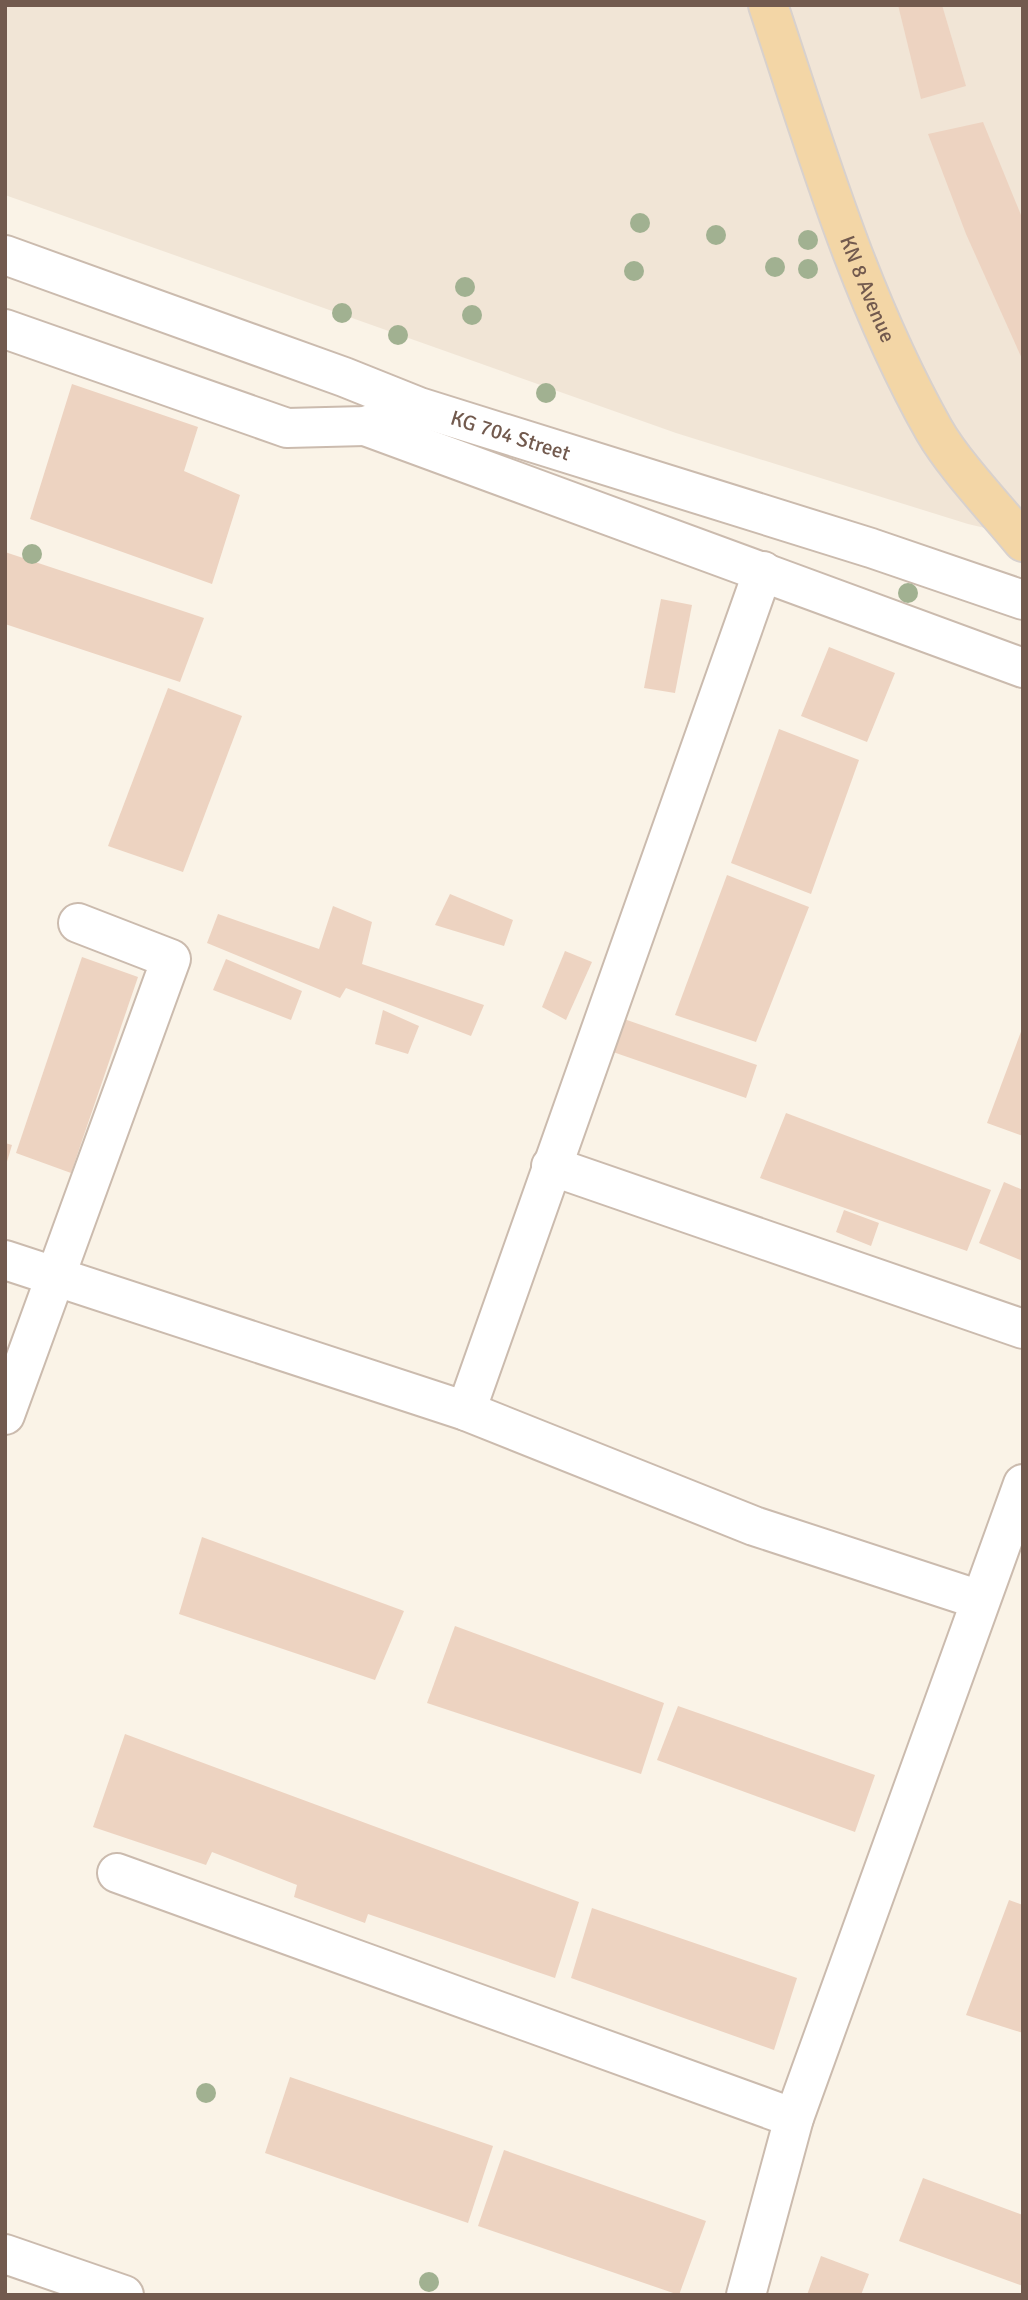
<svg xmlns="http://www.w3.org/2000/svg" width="1028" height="2300" viewBox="0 0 1028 2300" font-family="Signika,sans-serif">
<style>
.residential{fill:#f1e5d6}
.building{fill:#edd3c1}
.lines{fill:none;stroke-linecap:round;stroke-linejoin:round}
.minor-casing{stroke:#cbbbae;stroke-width:42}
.major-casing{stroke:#d8d1cd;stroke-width:42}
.minor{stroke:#fff;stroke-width:38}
.major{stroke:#f3d6a6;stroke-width:38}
.tree{fill:#a1b191}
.labels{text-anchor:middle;stroke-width:5;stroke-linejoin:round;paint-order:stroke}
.street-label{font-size:21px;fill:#725a4e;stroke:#fdf7ed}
</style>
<rect width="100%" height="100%" fill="#faf3e7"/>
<!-- residential -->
<path class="residential" d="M5 5H1023V537L968 524 676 433 5 195Z"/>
<!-- building -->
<g class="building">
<path d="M898 5H942L966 86 921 99Z"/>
<path d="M983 122 1023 220V361L966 234 928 134Z"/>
<path d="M72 384 198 427 184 471 240 495 212 584 30 519Z"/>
<path d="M5 552 204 618 180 682 5 624Z"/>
<path d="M661 599 692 605 675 693 644 688Z"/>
<path d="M829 647 895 673 867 742 801 716Z"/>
<path d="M168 688 242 716 183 872 108 846Z"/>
<path d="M779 729 859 760 811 894 731 863Z"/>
<path d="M727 875 809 907 756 1042 675 1015Z"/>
<path d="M450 894 513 920 504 946 435 925Z"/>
<path d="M333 906 372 922 362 964 484 1005 471 1036 346 988 340 998 207 943 218 914 319 949Z"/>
<path d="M565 951 592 962 566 1020 542 1007Z"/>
<path d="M82 957 138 977 71 1173 16 1153Z"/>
<path d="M226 959 302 991 291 1020 213 990Z"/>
<path d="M383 1010 419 1026 408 1054 375 1044Z"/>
<path d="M624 1019 757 1065 746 1098 613 1052Z"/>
<path d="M1022 1029H1023V1136L987 1123Z"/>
<path d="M786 1113 991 1190 967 1251 760 1178Z"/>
<path d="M5 1143 12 1145 6 1165H5Z"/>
<path d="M1004 1182 1023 1190V1261L979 1243Z"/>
<path d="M844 1210 879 1223 871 1246 836 1232Z"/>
<path d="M202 1537 404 1611 375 1680 179 1614Z"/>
<path d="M455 1626 664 1703 641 1774 427 1703Z"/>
<path d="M678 1706 875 1775 855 1832 657 1760Z"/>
<path d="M125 1734 579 1902 555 1978 368 1914 365 1923 294 1897 297 1885 212 1852 206 1865 93 1827Z"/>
<path d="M1009 1900 1023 1905V2033L966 2015Z"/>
<path d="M592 1908 797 1978 774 2050 571 1978Z"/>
<path d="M290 2077 493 2146 468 2223 265 2153Z"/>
<path d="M504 2150 706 2221 679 2295 478 2226Z"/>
<path d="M923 2178 1023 2215V2286L899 2241Z"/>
<path d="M821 2256 869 2274 861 2295H807Z"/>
</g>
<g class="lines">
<defs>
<g id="minor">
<path id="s1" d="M5 255 344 377 419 407 871 548 1023 600"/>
<path d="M5 329 287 428 365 426 387 418"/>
<path d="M365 426 1023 668"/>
<path d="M551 1166 1023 1329"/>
<path d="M5 1260 466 1411 754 1526 980 1600"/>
<path d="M466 1411 763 571"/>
<path d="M5 1415 171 959 78 923"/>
<path d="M117 1873 794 2118"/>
<path d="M5 2254 124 2295"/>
<path d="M746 2295 794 2118 1023 1484"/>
</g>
<g id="major">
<path id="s2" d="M768 5C816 149 859 297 934 430 954 465 996 509 1023 542"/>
</g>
</defs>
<!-- minor casing -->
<use href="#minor" class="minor-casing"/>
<!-- major casing -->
<use href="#major" class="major-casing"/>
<!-- minor -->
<use href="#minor" class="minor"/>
<!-- major -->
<use href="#major" class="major"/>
</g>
<!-- trees -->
<g class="tree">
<circle cx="640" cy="223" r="10"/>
<circle cx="716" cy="235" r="10"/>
<circle cx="808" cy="240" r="10"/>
<circle cx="775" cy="267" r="10"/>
<circle cx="808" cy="269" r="10"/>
<circle cx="634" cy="271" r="10"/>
<circle cx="465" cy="287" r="10"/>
<circle cx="342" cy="313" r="10"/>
<circle cx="472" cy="315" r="10"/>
<circle cx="398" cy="335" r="10"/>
<circle cx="546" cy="393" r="10"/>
<circle cx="32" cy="554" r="10"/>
<circle cx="908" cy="593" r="10"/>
<circle cx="206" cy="2093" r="10"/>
<circle cx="429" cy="2282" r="10"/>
</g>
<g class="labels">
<!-- street labels -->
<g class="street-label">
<text dy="7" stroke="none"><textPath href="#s2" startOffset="301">KN 8 Avenue</textPath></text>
<text dy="7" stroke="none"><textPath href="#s1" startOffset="537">KG 704 Street</textPath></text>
</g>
</g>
<!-- border -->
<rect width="1028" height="2300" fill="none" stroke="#725a4e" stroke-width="14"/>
</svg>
